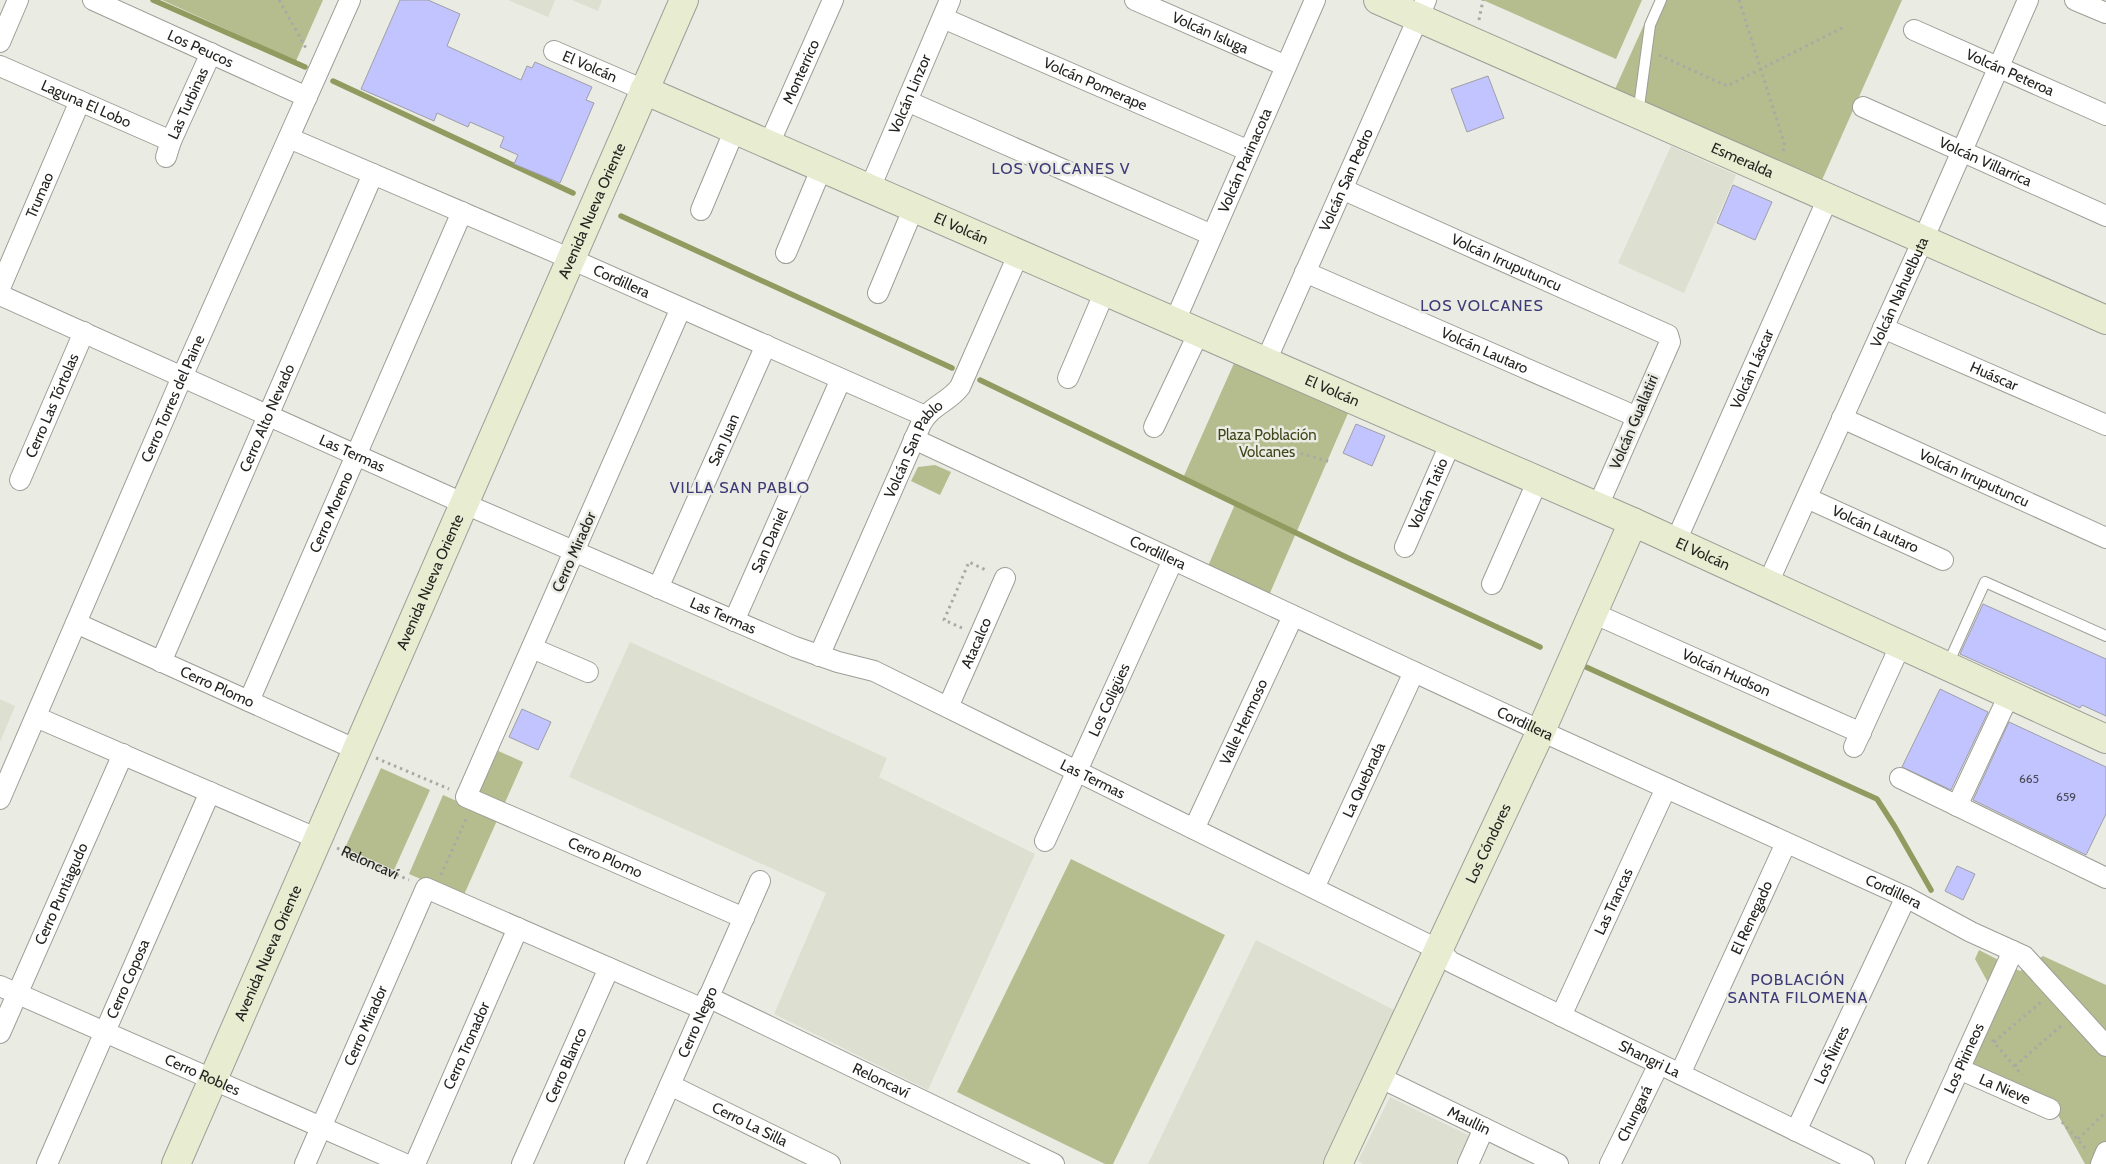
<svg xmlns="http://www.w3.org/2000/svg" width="2106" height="1164" viewBox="0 0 2106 1164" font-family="Cabin,sans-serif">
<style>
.built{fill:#dde0d1}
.green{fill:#b5bd8f}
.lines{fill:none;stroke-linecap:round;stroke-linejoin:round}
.stream{stroke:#919a5f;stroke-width:5.5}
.building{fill:#c1c4fe;stroke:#9e9fa6}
.lane-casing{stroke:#9d9e97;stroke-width:12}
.street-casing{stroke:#9d9e97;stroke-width:22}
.secondary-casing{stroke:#9d9e97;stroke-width:30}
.path{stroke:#a9aaa3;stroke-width:3;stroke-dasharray:2.5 4;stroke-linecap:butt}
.lane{stroke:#fff;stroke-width:10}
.street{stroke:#fff;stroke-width:20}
.secondary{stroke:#e8ecd0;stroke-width:28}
.labels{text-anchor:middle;stroke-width:5;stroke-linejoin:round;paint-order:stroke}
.number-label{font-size:12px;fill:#4b4c58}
.street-label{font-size:15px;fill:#242421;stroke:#eaebe3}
.park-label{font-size:15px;fill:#3f4517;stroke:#eaebe3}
.neighbourhood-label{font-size:16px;letter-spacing:1px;fill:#3d3a77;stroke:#eaebe3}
</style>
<rect width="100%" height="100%" fill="#eaebe3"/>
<!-- built -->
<g class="built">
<path d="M508 0H555L548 17Z"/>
<path d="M572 0H602L598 11Z"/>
<path d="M1671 146 1736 175 1684 293 1618 263Z"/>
<path d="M630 642 887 758 879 777 1035 854 928 1090 774 1014 826 893 569 777Z"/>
<path d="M0 699 15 706 0 742Z"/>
<path d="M1256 940 1400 1013 1329 1164H1148Z"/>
<path d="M1390 1097 1470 1136 1456 1164H1363L1358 1161Z"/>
</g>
<!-- green -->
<g class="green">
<path d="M162 0H323L296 61Z"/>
<path d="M1483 0H1642L1616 59Z"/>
<path d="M1655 0H1902L1822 180 1615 89Z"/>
<path d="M1235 361 1349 411 1270 593 1208 566 1236 502 1183 478Z"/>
<path d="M935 465 951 472 940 495 911 481 918 467Z"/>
<path d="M494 749 523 762 463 897 409 874 443 795 468 806Z"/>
<path d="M381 768 430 790 394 870 345 848Z"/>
<path d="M1071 859 1225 935 1113 1164H1105L957 1092Z"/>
<path d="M1979 950 2020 971 2043 956 2106 985V1164H2085L2053 1106 1968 1065 1998 1001 1975 959Z"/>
</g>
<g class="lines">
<!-- stream -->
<g class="stream">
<path d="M153 0 305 67"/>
<path d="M333 81 573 193"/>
<path d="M621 216 952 368"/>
<path d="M980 380 1346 557 1540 647"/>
<path d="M1586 667 1877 799 1895 827 1931 890"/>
</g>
</g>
<!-- building -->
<g class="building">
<path d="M400 0H428L460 14 447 46 521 80 527 66 532 68 535 62 592 87 586 100 594 103 560 183 514 164 518 155 500 147 504 137 470 122 468 127 437 113 434 121 361 89Z"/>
<path d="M1488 76 1504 118 1467 132 1451 89Z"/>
<path d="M1733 185 1772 202 1755 240 1717 223Z"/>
<path d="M1356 424 1385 436 1372 466 1343 453Z"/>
<path d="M1983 604 2106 659V716L2082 705 2080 708 1960 654Z"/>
<path d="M1940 689 1988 712 1951 790 1902 767Z"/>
<path d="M522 709 551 722 538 750 509 737Z"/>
<path d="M2009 722 2106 767V814L2086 855 1973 800Z"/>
<path d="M1957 866 1975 874 1963 900 1945 891Z"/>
</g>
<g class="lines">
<defs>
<g id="lane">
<path d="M1638 114 1650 25 1661 0"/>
<path d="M1948 664 1985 582 2106 636"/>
</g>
<g id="street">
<path id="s2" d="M93 0 307 97"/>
<path id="s3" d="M1135 0 1286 66"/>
<path d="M2075 0 2106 13"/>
<path id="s4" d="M943 18 1249 151"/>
<path id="s5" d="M1914 30 2106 115"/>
<path d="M0 42 18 0"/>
<path id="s6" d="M554 51 644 90"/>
<path id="s7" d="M0 66 171 141"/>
<path d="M907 101 1212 235"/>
<path id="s8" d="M1863 107 2106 216"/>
<path id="s9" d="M289 138 571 259 925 416"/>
<path id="s10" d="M769 144 833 0"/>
<path id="s11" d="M166 157 171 141 211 53"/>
<path id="s12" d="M870 188 950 0"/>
<path id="s13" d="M1342 189 1668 335 1670 342 1598 506"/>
<path d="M701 210 735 129"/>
<path d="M786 253 822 167"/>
<path id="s14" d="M1305 272 1637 417"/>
<path id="s15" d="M0 288 80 101"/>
<path d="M878 293 914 207"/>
<path id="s16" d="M0 295 465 504 795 647 838 662 874 671 1439 950 1451 962 1864 1164"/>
<path id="s17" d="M681 308 466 797 744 918"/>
<path id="s18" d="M1175 321 1315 0"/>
<path id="s19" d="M1883 328 2106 425"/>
<path id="s20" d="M1266 361 1426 0"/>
<path d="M1068 378 1105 291"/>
<path id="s21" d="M1842 418 2106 538"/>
<path d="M1154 427 1199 332"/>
<path id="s22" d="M914 439 1541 731 1906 897 1971 932 2024 956 2106 1046"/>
<path id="s23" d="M20 480 84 332"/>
<path id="s24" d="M1807 498 1943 560"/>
<path id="s25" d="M1676 541 1828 198"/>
<path id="s26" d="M1405 547 1451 442"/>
<path id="s27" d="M1768 583 1923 240 2028 0"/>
<path d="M1492 584 1538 480"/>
<path id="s28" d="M658 588 766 345"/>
<path id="s29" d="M1593 613 1861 733"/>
<path id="s30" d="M734 621 841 379"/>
<path id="s31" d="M76 623 357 750"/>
<path d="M532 648 588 672"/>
<path id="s32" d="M819 656 921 424C931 405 948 403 960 387L1019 253"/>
<path id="s33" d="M161 662 373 174"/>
<path id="s34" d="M249 701 462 212"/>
<path id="s35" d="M948 707 1005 578"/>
<path d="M36 717 318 839"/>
<path d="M1854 747 1901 644"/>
<path d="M1900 778 2106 878"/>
<path id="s36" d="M0 799 182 377 350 0"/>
<path d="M1957 806 2009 695"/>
<path id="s37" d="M1194 829 1293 616"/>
<path id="s38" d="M1045 841 1173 560"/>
<path id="s39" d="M1314 888 1414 672"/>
<path id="s40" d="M0 986 405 1164"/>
<path id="s41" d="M708 997 1054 1164"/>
<path id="s42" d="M1561 1016 1666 788"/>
<path id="s43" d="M0 1033 123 754"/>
<path id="s44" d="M1959 1069 2050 1109"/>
<path id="s45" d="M1680 1074 1786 843"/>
<path id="s46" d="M1379 1077 1558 1164"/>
<path id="s47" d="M670 1085 830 1164"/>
<path id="s48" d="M1796 1131 1906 897"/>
<path id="s49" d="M47 1164 210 792"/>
<path id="s50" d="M305 1164 426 888 703 1009"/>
<path id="s51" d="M415 1164 518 928"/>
<path id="s52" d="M522 1164 609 968"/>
<path id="s53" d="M635 1164 760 881"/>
<path d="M1468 1164 1484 1128"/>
<path id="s54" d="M1610 1164 1659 1064"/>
<path id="s55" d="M1916 1164 2013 951"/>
<path d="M2101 1164 2106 1152"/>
</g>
<g id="secondary">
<path id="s56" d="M1378 0 2106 320"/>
<path id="s57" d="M644 90 1633 522 2106 739"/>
<path id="s58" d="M176 1164 684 0"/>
<path id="s59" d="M1338 1164 1541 731 1633 522"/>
</g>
</defs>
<!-- lane casing -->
<use href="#lane" class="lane-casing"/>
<!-- street casing -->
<use href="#street" class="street-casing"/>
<!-- secondary casing -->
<use href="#secondary" class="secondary-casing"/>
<!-- path -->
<g class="path">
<path d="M279 0 307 50"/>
<path d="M1739 0 1785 146 1782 155"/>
<path d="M1479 20 1483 0"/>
<path d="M1659 55 1727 86 1846 26"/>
<path d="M1282 448 1331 462"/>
<path d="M962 628 944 620 969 562 988 571"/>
<path d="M376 758 449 789"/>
<path id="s1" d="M337 848 409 880"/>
<path d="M441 875 467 817"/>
<path d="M1992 1040 2022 1075"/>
<path d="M1994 1042 2041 1002"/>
<path d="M2015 1066 2062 1025"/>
<path d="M2062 1122 2086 1149"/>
<path d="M2078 1139 2106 1112"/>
</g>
<!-- lane -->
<use href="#lane" class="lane"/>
<!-- street -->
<use href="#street" class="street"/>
<!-- secondary -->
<use href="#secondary" class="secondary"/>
</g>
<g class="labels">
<!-- number labels -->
<g class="number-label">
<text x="2029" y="783">665</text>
<text x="2066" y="801">659</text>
</g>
<!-- street labels -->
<g class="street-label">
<text dy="5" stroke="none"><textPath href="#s3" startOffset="82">Volcán Isluga</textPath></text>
<text dy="5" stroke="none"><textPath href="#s2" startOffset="118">Los Peucos</textPath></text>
<text dy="5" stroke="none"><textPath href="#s6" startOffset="39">El Volcán</textPath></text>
<text dy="5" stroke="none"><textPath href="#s10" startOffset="79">Monterrico</textPath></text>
<text dy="5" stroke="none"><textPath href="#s5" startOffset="105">Volcán Peteroa</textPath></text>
<text dy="5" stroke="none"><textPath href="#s4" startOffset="166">Volcán Pomerape</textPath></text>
<text dy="5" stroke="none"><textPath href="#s12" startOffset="102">Volcán Linzor</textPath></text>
<text dy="5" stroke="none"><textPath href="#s7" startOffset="94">Laguna El Lobo</textPath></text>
<text dy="5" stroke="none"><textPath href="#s11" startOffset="58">Las Turbinas</textPath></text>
<text dy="5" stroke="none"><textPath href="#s56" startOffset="398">Esmeralda</textPath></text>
<text dy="5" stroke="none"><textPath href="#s18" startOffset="175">Volcán Parinacota</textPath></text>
<text dy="5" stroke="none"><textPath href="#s8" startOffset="134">Volcán Villarrica</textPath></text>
<text dy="5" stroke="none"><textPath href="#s20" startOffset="198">Volcán San Pedro</textPath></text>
<text dy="5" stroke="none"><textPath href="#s15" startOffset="101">Trumao</textPath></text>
<text dy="5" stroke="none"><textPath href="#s58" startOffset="1040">Avenida Nueva Oriente</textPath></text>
<text dy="5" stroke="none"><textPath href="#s57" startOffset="346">El Volcán</textPath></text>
<text dy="5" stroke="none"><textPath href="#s13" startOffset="180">Volcán Irruputuncu</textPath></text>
<text dy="5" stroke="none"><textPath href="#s9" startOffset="362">Cordillera</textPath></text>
<text dy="5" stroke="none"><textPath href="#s27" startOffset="319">Volcán Nahuelbuta</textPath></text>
<text dy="5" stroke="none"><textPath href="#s14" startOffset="196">Volcán Lautaro</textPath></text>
<text dy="5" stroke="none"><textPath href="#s25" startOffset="188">Volcán Láscar</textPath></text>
<text dy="5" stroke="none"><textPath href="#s19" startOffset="121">Huáscar</textPath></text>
<text dy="5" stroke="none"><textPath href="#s57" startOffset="751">El Volcán</textPath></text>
<text dy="5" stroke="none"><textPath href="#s36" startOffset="436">Cerro Torres del Paine</textPath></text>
<text dy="5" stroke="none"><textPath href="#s23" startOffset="81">Cerro Las Tórtolas</textPath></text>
<text dy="5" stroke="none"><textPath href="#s33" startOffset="266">Cerro Alto Nevado</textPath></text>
<text transform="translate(1634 422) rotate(-67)" y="5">Volcán Guallatiri</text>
<text dy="5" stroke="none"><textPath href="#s28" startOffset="162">San Juan</textPath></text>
<text dy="5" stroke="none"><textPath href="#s32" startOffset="228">Volcán San Pablo</textPath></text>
<text dy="5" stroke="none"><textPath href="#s16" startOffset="386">Las Termas</textPath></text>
<text dy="5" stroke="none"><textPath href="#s21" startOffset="145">Volcán Irruputuncu</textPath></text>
<text dy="5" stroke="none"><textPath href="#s26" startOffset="58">Volcán Tatio</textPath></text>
<text dy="5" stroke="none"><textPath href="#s34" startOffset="206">Cerro Moreno</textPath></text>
<text dy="5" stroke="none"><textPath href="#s24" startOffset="75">Volcán Lautaro</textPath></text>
<text dy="5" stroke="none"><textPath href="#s30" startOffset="88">San Daniel</textPath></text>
<text transform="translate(574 552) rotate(-66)" y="5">Cerro Mirador</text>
<text dy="5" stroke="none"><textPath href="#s22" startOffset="269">Cordillera</textPath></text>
<text dy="5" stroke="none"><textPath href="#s57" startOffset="1156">El Volcán</textPath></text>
<text dy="5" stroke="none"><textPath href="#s58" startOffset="635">Avenida Nueva Oriente</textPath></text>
<text dy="5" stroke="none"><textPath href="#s16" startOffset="791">Las Termas</textPath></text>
<text dy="5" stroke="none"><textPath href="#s35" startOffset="70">Atacalco</textPath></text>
<text dy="5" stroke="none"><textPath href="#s29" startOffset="146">Volcán Hudson</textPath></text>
<text dy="5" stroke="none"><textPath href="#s31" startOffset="155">Cerro Plomo</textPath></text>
<text dy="5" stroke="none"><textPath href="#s38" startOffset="155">Los Coligües</textPath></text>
<text dy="5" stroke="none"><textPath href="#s37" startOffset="118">Valle Hermoso</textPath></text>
<text dy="5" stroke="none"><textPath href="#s22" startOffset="674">Cordillera</textPath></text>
<text dy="5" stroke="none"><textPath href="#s16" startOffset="1196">Las Termas</textPath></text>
<text dy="5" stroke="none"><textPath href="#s39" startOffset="119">La Quebrada</textPath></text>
<text dy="5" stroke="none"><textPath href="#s59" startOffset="354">Los Cóndores</textPath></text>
<text dy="5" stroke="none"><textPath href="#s17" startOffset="686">Cerro Plomo</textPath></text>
<text dy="5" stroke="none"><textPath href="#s1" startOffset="36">Reloncaví</textPath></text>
<text dy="5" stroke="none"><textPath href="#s22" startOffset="1079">Cordillera</textPath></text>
<text dy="5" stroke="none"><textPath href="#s43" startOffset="152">Cerro Puntiagudo</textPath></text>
<text dy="5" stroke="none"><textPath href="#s42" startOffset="126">Las Trancas</textPath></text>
<text dy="5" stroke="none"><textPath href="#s45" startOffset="172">El Renegado</textPath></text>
<text dy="5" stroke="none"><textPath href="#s58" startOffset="230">Avenida Nueva Oriente</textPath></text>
<text dy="5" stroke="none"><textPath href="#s49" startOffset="202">Cerro Coposa</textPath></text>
<text dy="5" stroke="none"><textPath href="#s53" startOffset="155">Cerro Negro</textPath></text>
<text dy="5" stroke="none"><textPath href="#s50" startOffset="151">Cerro Mirador</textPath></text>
<text dy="5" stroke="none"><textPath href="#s51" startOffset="129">Cerro Tronador</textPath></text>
<text dy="5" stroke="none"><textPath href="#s48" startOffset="84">Los Ñirres</textPath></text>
<text dy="5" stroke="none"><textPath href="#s55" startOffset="116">Los Pirineos</textPath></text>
<text dy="5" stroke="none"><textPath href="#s16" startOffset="1820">Shangri La</textPath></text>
<text dy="5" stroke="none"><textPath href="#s52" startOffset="108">Cerro Blanco</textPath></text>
<text dy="5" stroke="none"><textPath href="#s40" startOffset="221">Cerro Robles</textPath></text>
<text dy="5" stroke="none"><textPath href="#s41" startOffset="192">Reloncaví</textPath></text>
<text dy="5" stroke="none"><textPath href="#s44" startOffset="50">La Nieve</textPath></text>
<text dy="5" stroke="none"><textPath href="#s54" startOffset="56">Chungará</textPath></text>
<text dy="5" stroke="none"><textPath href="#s46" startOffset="100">Maullin</textPath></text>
<text dy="5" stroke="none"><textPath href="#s47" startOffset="89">Cerro La Silla</textPath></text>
</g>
<!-- park labels -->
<g class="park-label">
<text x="1267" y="440">Plaza Población<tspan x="1267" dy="17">Volcanes</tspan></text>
</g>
<!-- neighbourhood labels -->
<g class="neighbourhood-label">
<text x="1061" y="174">LOS VOLCANES V</text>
<text x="1482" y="311">LOS VOLCANES</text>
<text x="740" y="493">VILLA SAN PABLO</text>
<text x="1798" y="985">POBLACIÓN<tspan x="1798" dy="18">SANTA FILOMENA</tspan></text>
</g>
</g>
</svg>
